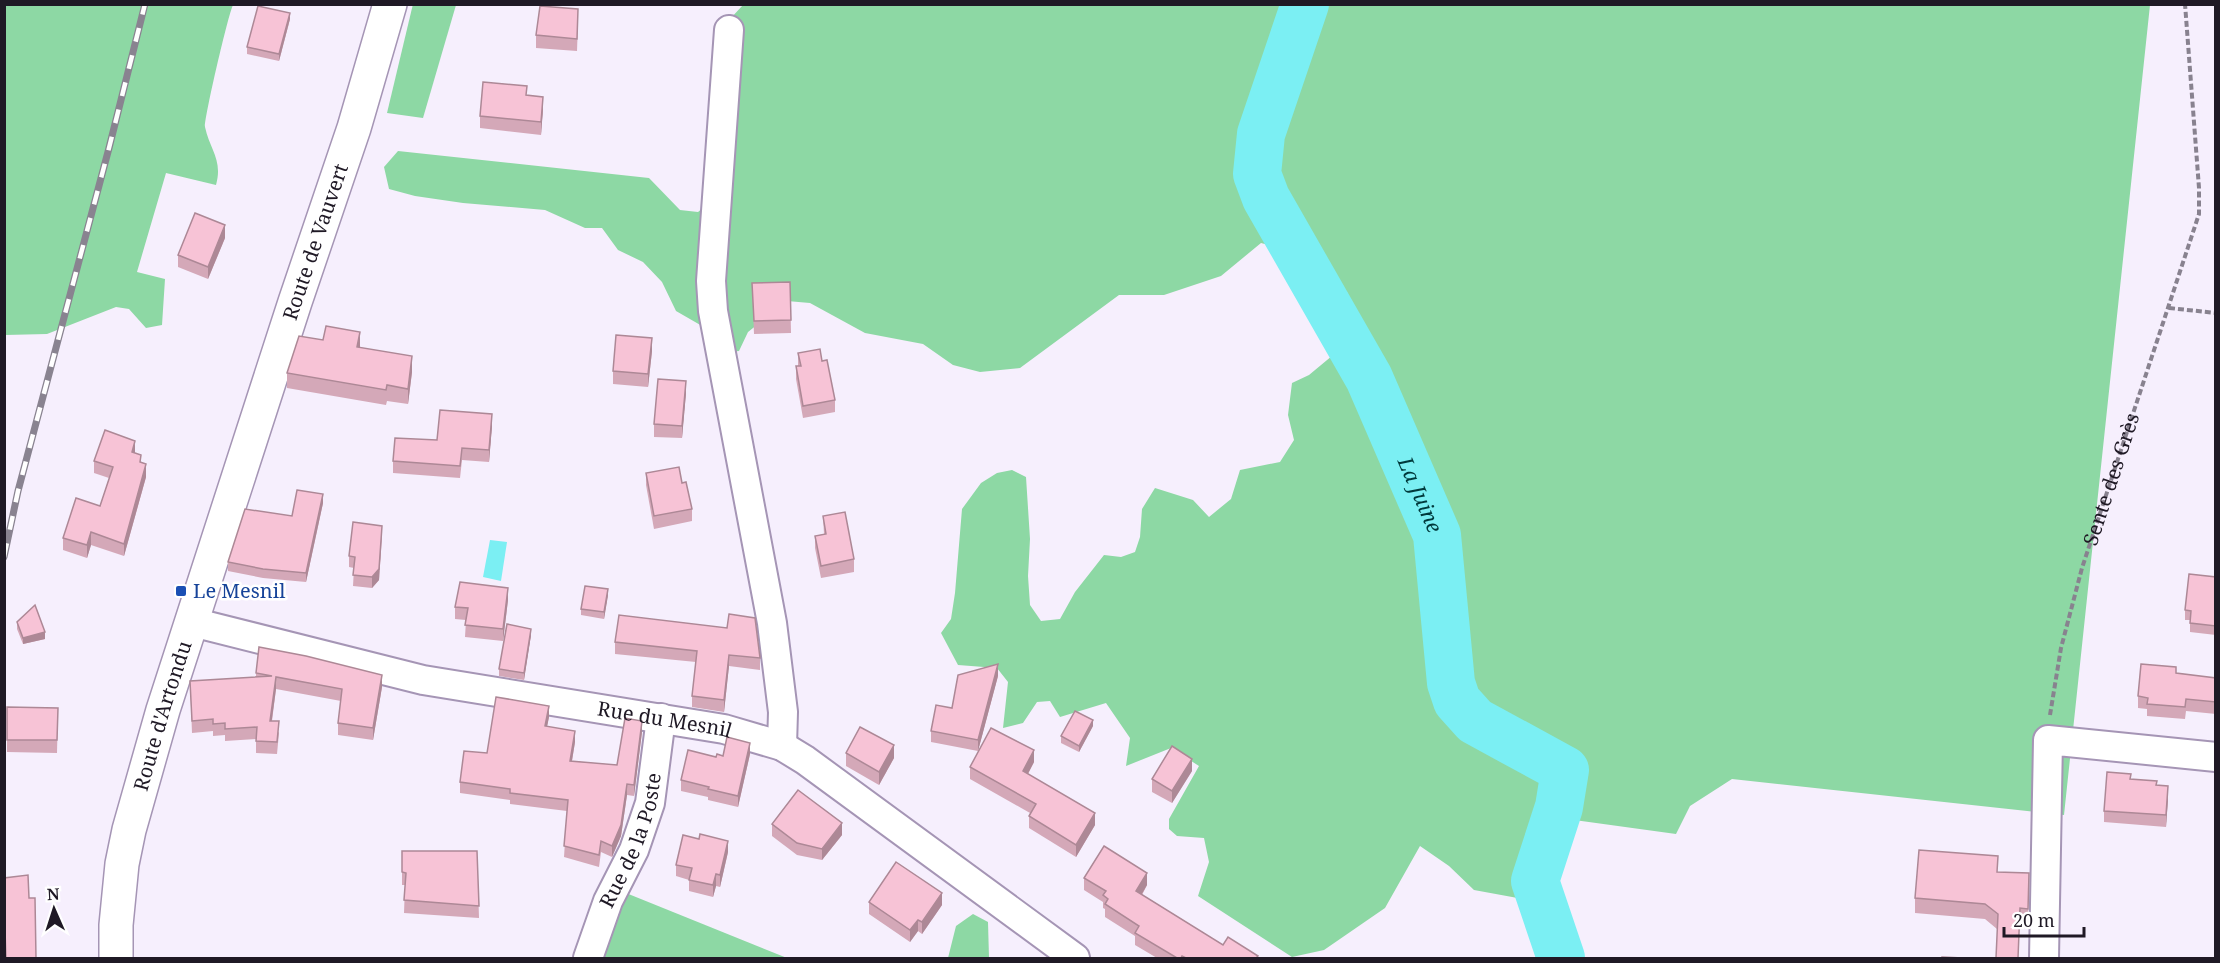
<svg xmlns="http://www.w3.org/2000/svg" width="2220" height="963" viewBox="0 0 2220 963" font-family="'Noto Serif',serif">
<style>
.forest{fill:#8dd8a4}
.water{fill:#7beff3}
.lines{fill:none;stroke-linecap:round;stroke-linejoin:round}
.river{stroke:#7beff3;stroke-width:48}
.minor-casing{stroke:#a595b5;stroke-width:32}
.major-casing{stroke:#a595b5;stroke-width:36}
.path{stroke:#88828f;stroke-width:4;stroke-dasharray:6 3;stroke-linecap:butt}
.minor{stroke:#fff;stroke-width:28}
.major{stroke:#fff;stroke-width:33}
.rail-casing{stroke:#898390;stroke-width:7}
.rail{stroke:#fff;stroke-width:4.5;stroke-dasharray:14;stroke-linecap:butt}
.wall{fill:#d4a8b8}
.shaded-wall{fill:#ad8896}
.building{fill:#f7c3d6;stroke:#ad8896;stroke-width:1.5}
.transit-dot{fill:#1a4fb4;stroke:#fff;stroke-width:2}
.labels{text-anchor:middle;stroke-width:5;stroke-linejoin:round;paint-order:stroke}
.street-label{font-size:20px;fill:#1f1925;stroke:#fff}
.transit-label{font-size:20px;fill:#164399;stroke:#fff;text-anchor:start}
.water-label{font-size:21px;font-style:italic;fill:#00393b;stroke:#fff}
</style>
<rect width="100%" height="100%" fill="#f6effd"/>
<!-- forest -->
<g class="forest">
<path d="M413 4 456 5 423 118 387 113Z"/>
<path d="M4 5H233C228 15 204 119 205 127 210 150 223 160 216 185L166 173 137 272 165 279 162 325 146 328 129 309 116 307 47 334 5 335Z"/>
<path d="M743 5H2150L2064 815 1732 779 1690 806 1676 834 1567 819 1566 844 1553 881 1523 899 1474 890 1449 866 1420 846 1385 908 1324 950 1292 957 1198 896 1209 862 1204 838 1177 836 1169 829V819L1199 766 1171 748 1126 766 1130 738 1106 703 1060 717 1050 701 1037 702 1023 723 1003 728 1008 682 997 668 958 665 941 633 951 619 955 593 962 509 981 483 997 473 1012 470 1026 477 1030 539 1028 576 1030 605 1041 621 1060 619 1075 592 1104 555 1121 557 1135 552 1140 537 1142 509 1155 488 1193 500 1209 517 1231 499 1240 470 1280 462 1294 440 1288 415 1292 383 1309 375 1356 336 1347 292 1313 257 1261 243 1221 276 1164 295H1119L1020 368 980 372 953 365 923 344 865 333 810 303 787 301 748 332 739 351 720 353 709 330 676 311 662 282 643 262 618 250 602 228H585L545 210 463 203 415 196 389 189 384 167 398 151 649 178 680 210 698 212 716 197 730 19Z"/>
<path d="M626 893 787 958H574L588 918Z"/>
<path d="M973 914 988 922 989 958H948L956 926Z"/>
</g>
<!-- water -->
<path class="water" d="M490 540 507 542 501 581 483 577Z"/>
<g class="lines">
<!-- river -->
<path class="river" id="s1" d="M1305 4 1261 134 1257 174 1266 198 1369 378 1437 535 1451 683 1457 701 1475 721 1565 770 1559 807 1535 881 1561 958"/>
<defs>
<g id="minor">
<path d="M729 30 711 281 713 311 772 623 783 712 782 746"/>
<path id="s3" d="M192 622 423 680 724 729 782 746 805 760 1075 958"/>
<path id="s4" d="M588 958 608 901 634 850 650 803 661 718"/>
<path d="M2044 958 2048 740 2216 757"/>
</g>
<g id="major">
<path id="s5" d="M116 958V925L122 864 129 830 163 710 295 302 354 128 390 4"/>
</g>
</defs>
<!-- minor casing -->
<use href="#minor" class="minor-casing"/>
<!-- major casing -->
<use href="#major" class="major-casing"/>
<!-- path -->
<g class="path">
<path d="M2169 308 2216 313"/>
<path id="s2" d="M2050 715 2061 648 2082 568 2199 214V188L2185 4"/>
</g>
<!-- minor -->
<use href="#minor" class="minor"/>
<!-- major -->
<use href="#major" class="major"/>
<defs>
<path id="rail" d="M4 557 18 491 109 148 145 4"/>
</defs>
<!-- rail casing -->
<use href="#rail" class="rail-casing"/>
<!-- rail -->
<use href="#rail" class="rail"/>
</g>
<!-- wall -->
<g class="wall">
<path d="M290 19 279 61 247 54V47Z"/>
<path d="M578 22 577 51 536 48V35Z"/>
<path d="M527 95 543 109 541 135 480 128V116Z"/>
<path d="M225 238 208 279 178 267V255Z"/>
<path d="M790 282 791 333 754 334 752 283Z"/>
<path d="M360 347 412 372 408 404 387 401 386 405 287 388V373Z"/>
<path d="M652 351 648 387 613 384V371Z"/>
<path d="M798 353 822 361 835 400V412L803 418 796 379V366H798Z"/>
<path d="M686 393 682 438 654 437V424Z"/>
<path d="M492 426 489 462 462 460 460 478 393 473V461L437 440Z"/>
<path d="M135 453 141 462 146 477 124 556 91 545 87 558 63 550V538L100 506 109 478 94 473V461Z"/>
<path d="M646 473 682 483 692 509V521L654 529 646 485Z"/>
<path d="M323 503 306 582 263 578 228 571V562L292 516Z"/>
<path d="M823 516 854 559V572L821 578 815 548V536L824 534Z"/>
<path d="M382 537 379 580 372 588 353 586 354 568 349 567V556Z"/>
<path d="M2216 577V635L2190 632V620H2185V610Z"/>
<path d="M608 595 604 619 581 615V609Z"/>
<path d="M508 600 503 641 465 637 466 620 455 619V607Z"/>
<path d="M17 622 45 639 23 644 17 629Z"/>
<path d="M531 635 524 680 499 676V669Z"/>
<path d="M615 642 760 658V670L729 666 724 712 692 707V696L696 662 615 654Z"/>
<path d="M256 673 382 687 373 740 338 735V723L341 701 276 689 272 721 279 733 277 754 256 753V739L225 741V735L213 736V731L192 733 190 681 256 677Z"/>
<path d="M2176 673 2216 678V714L2186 711 2185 719 2147 716V709L2138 708V696Z"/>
<path d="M998 676 978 751 931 742V731L952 708Z"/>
<path d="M7 707 58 708 57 753 7 752Z"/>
<path d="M549 717 547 726 575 742 572 761 617 765 642 732 634 796 627 795 621 836 612 857 601 852 599 867 564 857 567 811 510 804V800L460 793V782L487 753Z"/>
<path d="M1093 726 1079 752 1061 743V736Z"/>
<path d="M846 753 894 758 879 785 846 766Z"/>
<path d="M750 754 738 807 708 800V797L681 791V780L716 757 723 756Z"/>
<path d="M1034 762 1028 774 1095 825 1076 857 1029 828V816L1030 813 970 779V767Z"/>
<path d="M1192 771 1172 803 1152 792V779Z"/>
<path d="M2131 779 2157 785 2168 798 2166 827 2104 822V811Z"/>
<path d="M772 824 842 835 822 860 797 855 772 836Z"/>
<path d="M402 851H477L479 918 404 913 405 885H402Z"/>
<path d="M728 852 720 887 716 886 713 897 689 891V880L676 876V865Z"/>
<path d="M1998 872 2029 873 2028 924 2020 923 1997 929 1985 919 1915 913V898Z"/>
<path d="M1084 878 1147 885 1142 895 1223 945 1258 958H1157L1135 945V936L1105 917V909L1103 908V902L1084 890Z"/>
<path d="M869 902 942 905 922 934 918 931 910 942 869 914Z"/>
</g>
<!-- shaded-wall -->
<g class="shaded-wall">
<path d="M290 13V19L279 61V54Z"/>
<path d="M543 97V109L541 135V122Z"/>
<path d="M225 225V238L208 279V267Z"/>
<path d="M360 332V348L357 347Z"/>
<path d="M652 338V351L648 387V374Z"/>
<path d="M412 356V372L408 404V389Z"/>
<path d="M686 381V393L682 438V426Z"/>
<path d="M492 414V426L489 462V450Z"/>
<path d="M135 441V454L132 452Z"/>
<path d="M146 464V477L124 556V544Z"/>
<path d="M323 494V503L306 582V573Z"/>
<path d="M382 526 379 580 372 588V577Z"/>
<path d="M91 532V545L87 558V545Z"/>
<path d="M508 588V600L503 641V629Z"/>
<path d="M608 589V595L604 619V612Z"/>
<path d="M531 629V635L524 680V673Z"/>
<path d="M45 632V639L23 644V638Z"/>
<path d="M729 655V666L724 712V700Z"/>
<path d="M998 664V676L978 751V740Z"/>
<path d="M382 675V687L373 740V728Z"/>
<path d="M276 677V689L270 733V721Z"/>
<path d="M549 706V717L545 737V726Z"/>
<path d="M1093 720V726L1079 752V746Z"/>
<path d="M642 721V732L634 796V785Z"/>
<path d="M575 731V742L570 772V761Z"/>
<path d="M750 743V754L738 807V796Z"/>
<path d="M894 745V758L879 785V772Z"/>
<path d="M1034 750V762L1023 783V771Z"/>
<path d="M1192 759V771L1172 803V791Z"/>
<path d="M627 784V795L621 836 612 857V846Z"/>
<path d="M2168 786V798L2166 827V815Z"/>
<path d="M1095 813V825L1076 857V845Z"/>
<path d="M842 823V835L822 860V849Z"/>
<path d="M728 841V852L720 887V875Z"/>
<path d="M1147 873V885L1136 904V891Z"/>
<path d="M716 874V886L713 897V885Z"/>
<path d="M942 893V905L922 934V922Z"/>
<path d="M918 920V931L910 942V930Z"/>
</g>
<!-- building -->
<g class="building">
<path d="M258 6 290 13 279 54 247 47Z"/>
<path d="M540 6 578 9 577 39 536 35Z"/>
<path d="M483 82 527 86 526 95 543 97 541 122 480 116Z"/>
<path d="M195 213 225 225 208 267 178 255Z"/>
<path d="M790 282 791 320 754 321 752 283Z"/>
<path d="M326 326 360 332 357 347 412 356 408 389 387 385 386 390 287 373 299 336 323 340Z"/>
<path d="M616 335 652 338 648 374 613 371Z"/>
<path d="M820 349 822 361 827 360 835 400 803 406 796 366H801L798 353Z"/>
<path d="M658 379 686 381 682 426 654 424Z"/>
<path d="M440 410 492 414 489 450 462 448 460 466 393 461 395 438 437 440Z"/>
<path d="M105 430 135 441 132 452 141 455 140 462 146 464 124 544 91 532 87 545 63 538 76 498 100 506 113 467 94 461Z"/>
<path d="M679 467 682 483 686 482 692 509 654 516 646 473Z"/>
<path d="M297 490 323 494 306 573 263 569 228 562 245 509 292 516Z"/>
<path d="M845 512 854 559 821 566 815 536 826 534 823 516Z"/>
<path d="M353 522 382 526 379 569 372 577 353 575 355 557 349 556Z"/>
<path d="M2189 574 2216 577V626L2190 623 2191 611 2185 610Z"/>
<path d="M460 582 508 588 503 629 465 625 468 608 455 607Z"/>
<path d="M585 586 608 589 604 612 581 609Z"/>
<path d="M35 605 45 632 23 638 17 622Z"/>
<path d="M729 614 755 618 760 658 729 655 724 700 692 696 697 651 615 642 619 615 727 628Z"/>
<path d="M507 624 531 629 524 673 499 669Z"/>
<path d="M259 647 306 656 382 675 373 728 338 723 342 689 276 677 270 721H279L277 742 256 741 257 727 225 729V723L213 724V719L192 721 190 681 272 676 256 673Z"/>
<path d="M998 664 978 740 931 731 936 705 952 708 958 675Z"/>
<path d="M2141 664 2176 667V673L2216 678V702L2186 699 2185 707 2147 704 2148 698 2138 696Z"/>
<path d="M496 697 549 706 545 726 575 731 570 761 617 765 625 718 642 721 634 785 627 784 621 825 612 846 601 841 599 855 564 846 568 800 510 793V789L460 782 464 751 487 753Z"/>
<path d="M7 707 58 708 57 740H7Z"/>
<path d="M1075 711 1093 720 1079 746 1061 736Z"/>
<path d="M860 727 894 745 879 772 846 753Z"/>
<path d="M991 728 1034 750 1023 771 1095 813 1076 845 1029 816 1036 804 970 767Z"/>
<path d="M727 737 750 743 738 796 708 789 709 787 681 780 688 750 716 757 717 754 723 756Z"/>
<path d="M1172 746 1192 759 1172 791 1152 779Z"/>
<path d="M2107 772 2131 774 2130 779 2157 781 2156 785 2168 786 2166 815 2104 811Z"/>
<path d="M798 790 842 823 822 849 797 843 772 824Z"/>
<path d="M700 834 728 841 720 875 716 874 713 885 689 880 692 868 676 865 683 835 699 839Z"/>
<path d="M1104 846 1147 873 1136 891 1223 945 1228 937 1258 956 1256 958H1186L1182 956 1181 958H1177L1135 933 1139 926 1105 904 1108 899 1103 895 1106 891 1084 878Z"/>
<path d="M1919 850 1998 856 1997 872 2029 873 2028 909 2020 908 2018 958H1996L1998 914 1985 904 1915 898Z"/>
<path d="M402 851H477L479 906 404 900 406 873 402 872Z"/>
<path d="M896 862 942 893 922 922 918 920 910 930 869 902Z"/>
<path d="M28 875 29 898H35L36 958H6L5 931H4V878Z"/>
<path d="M1942 957 1963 958H1942Z"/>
</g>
<!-- markers -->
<rect class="transit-dot" x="175" y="585" width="12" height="12" rx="3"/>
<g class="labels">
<!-- street labels -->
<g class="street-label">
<text dy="7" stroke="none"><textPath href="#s5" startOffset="746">Route de Vauvert</textPath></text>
<text dy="7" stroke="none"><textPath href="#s2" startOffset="244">Sente des Grès</textPath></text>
<text dy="7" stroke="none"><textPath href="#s5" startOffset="248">Route d'Artondu</textPath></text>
<text dy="7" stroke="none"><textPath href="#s3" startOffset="483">Rue du Mesnil</textPath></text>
<text dy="7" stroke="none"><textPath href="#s4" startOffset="126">Rue de la Poste</textPath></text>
</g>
<!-- transit labels -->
<g class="transit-label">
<text x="193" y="598">Le Mesnil</text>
</g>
<!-- water labels -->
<g class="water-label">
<text dy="7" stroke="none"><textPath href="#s1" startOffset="538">La Juine</textPath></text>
</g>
</g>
<!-- border -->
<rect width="2220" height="963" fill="none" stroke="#1f1925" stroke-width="12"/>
<!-- north arrow -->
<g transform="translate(54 909) rotate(357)" stroke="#ffffff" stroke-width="4.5" paint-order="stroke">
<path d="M0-4.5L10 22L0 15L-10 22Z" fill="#1f1925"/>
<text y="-9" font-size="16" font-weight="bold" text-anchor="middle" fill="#1f1925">N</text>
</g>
<!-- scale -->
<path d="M2004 927v9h80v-9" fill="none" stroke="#1f1925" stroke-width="3"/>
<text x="2013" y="927" font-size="18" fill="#1f1925" stroke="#ffffff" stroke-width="4.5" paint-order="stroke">20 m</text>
</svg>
